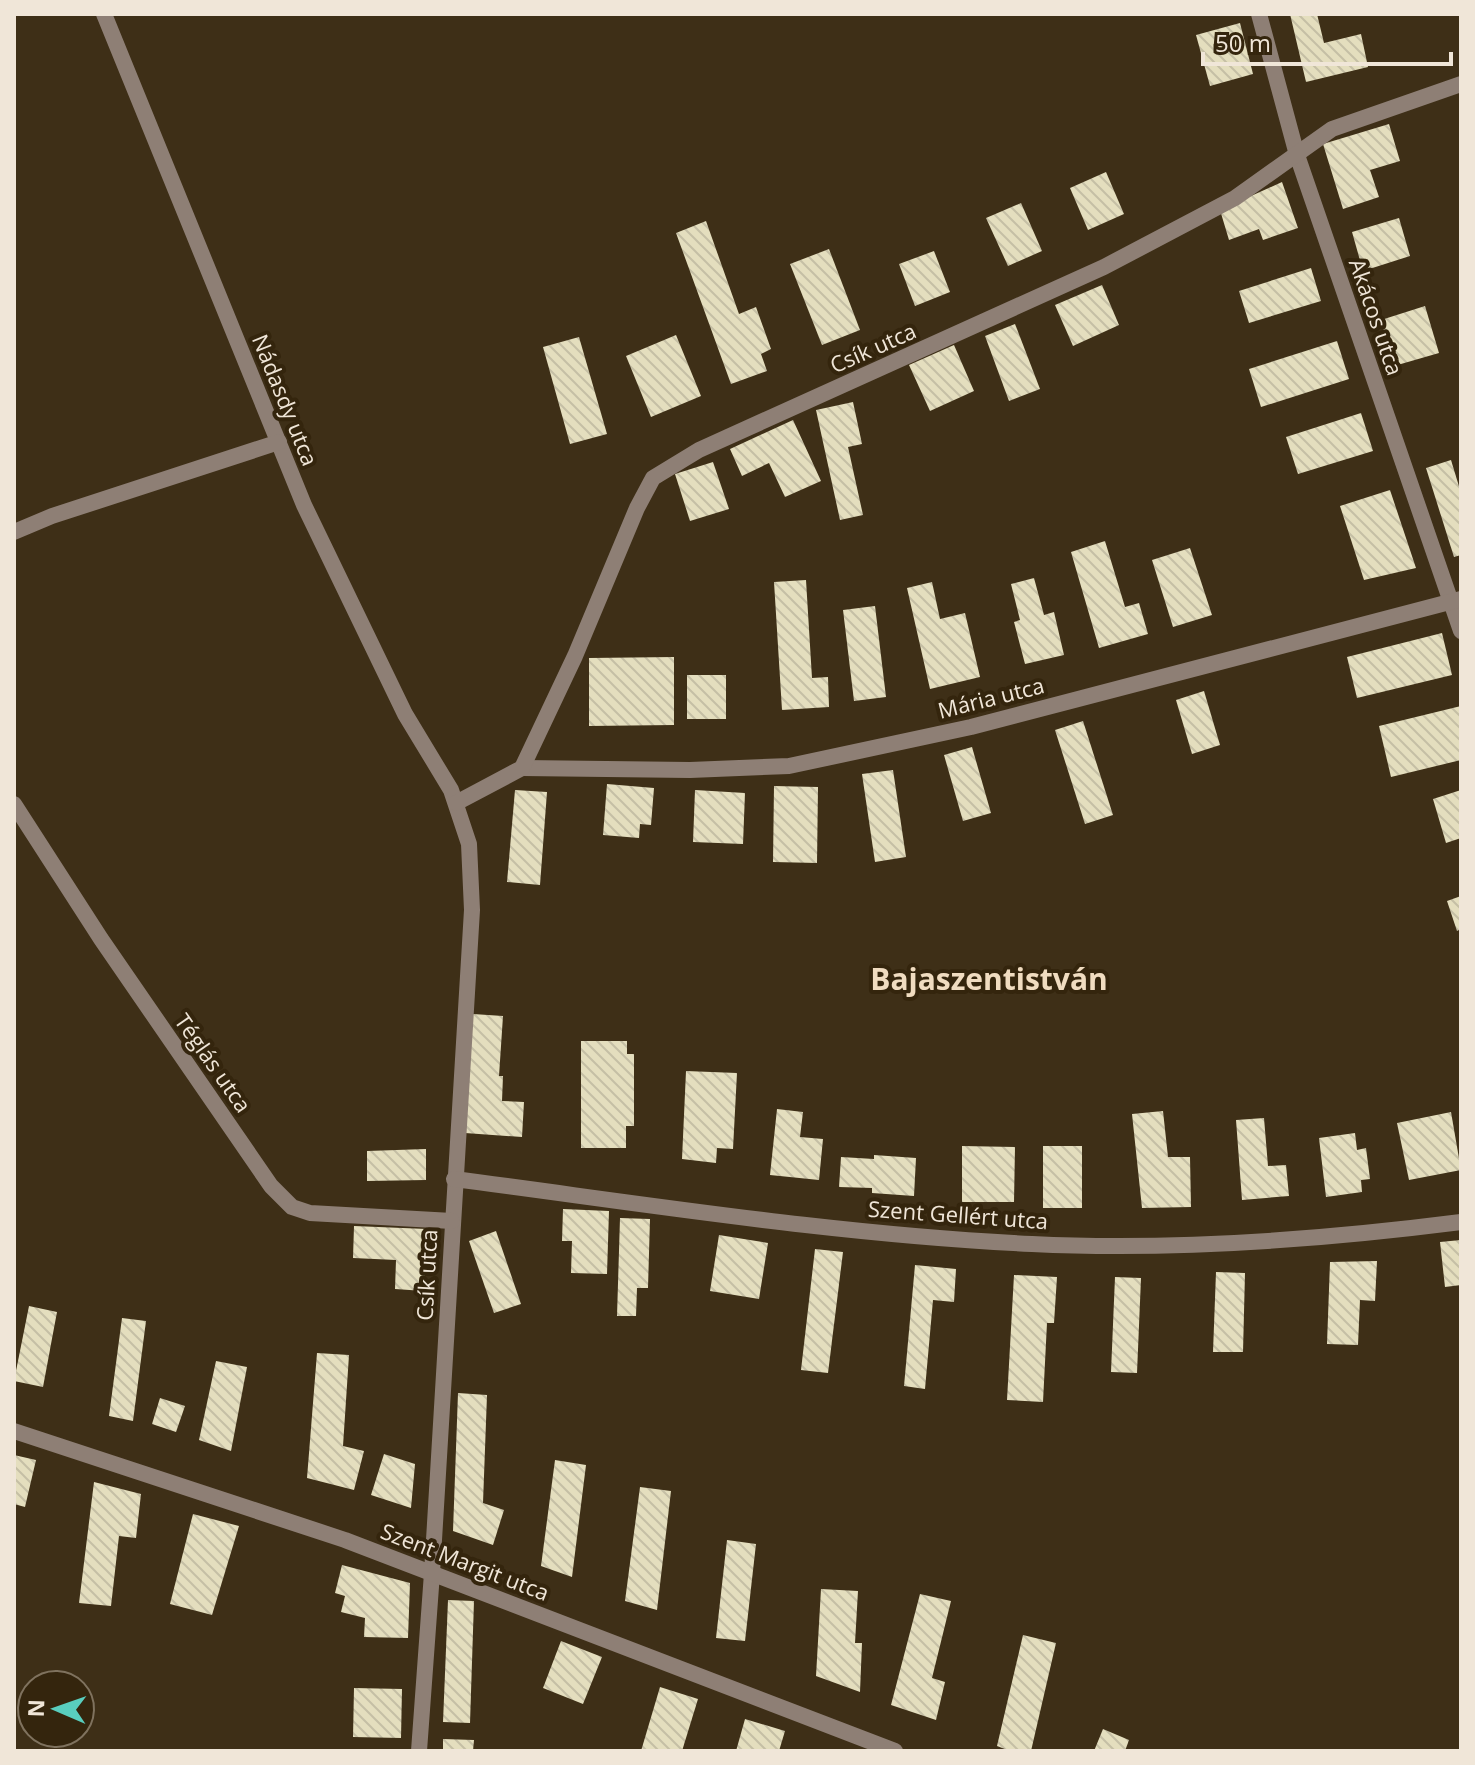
<svg xmlns="http://www.w3.org/2000/svg" width="1475" height="1765" viewBox="0 0 1475 1765" font-family="'Open Sans',sans-serif">
<style>
.building{fill:url(#building-back-hatch)}
.lines{fill:none;stroke-linecap:round;stroke-linejoin:round}
.minor{stroke:#8e7f75;stroke-width:16}
.labels{text-anchor:middle;stroke-width:8;stroke-linejoin:round;paint-order:stroke}
.street-label{font-size:22px;fill:#f0e6d8;stroke:#34250d}
.district-label{font-size:30px;font-weight:bold;fill:#f0dcc0;stroke:#34250d}
</style>
<defs>
<pattern id="building-back-hatch" width="6" height="6" patternUnits="userSpaceOnUse" patternTransform="scale(2)"><rect width="6" height="6" fill="#e4debe"/><path d="M-1 5l2 2M0 0l6 6M5-1l2 2" fill="none" stroke="#c5bfa5"/></pattern>
</defs>
<rect width="100%" height="100%" fill="#3e2f17"/>
<!-- building -->
<g class="building">
<path d="M1290 14H1317L1324 43 1361 34 1368 67 1306 82Z"/>
<path d="M1240 23 1253 74 1210 86 1196 35Z"/>
<path d="M1389 124 1400 161 1370 170 1379 197 1343 209 1323 144Z"/>
<path d="M1106 172 1124 214 1088 230 1070 188Z"/>
<path d="M1282 182 1298 228 1263 240 1259 229 1229 240 1220 210Z"/>
<path d="M1021 203 1042 251 1008 266 986 218Z"/>
<path d="M1399 218 1410 256 1363 271 1352 232Z"/>
<path d="M706 221 739 314 756 307 771 349 761 354 767 371 731 384 676 233Z"/>
<path d="M829 249 860 330 822 345 790 264Z"/>
<path d="M934 251 950 292 915 306 899 264Z"/>
<path d="M1311 268 1321 301 1249 323 1239 291Z"/>
<path d="M1102 285 1119 325 1073 346 1055 305Z"/>
<path d="M1425 306 1439 353 1394 366 1381 320Z"/>
<path d="M1015 324 1040 389 1009 401 985 336Z"/>
<path d="M676 335 701 396 651 417 626 356Z"/>
<path d="M579 337 607 434 570 444 543 347Z"/>
<path d="M1337 341 1349 379 1261 407 1249 369Z"/>
<path d="M954 345 974 391 930 411 909 365Z"/>
<path d="M853 402 862 444 848 447 863 515 840 520 816 410Z"/>
<path d="M1361 413 1373 451 1298 474 1286 437Z"/>
<path d="M793 420 821 481 785 497 769 463 742 476 730 449Z"/>
<path d="M1451 460 1461 493V555L1454 557 1426 468Z"/>
<path d="M713 462 729 509 690 521 675 474Z"/>
<path d="M1390 490 1416 568 1364 580 1340 506Z"/>
<path d="M1105 541 1125 607 1139 603 1148 634 1099 648 1071 552Z"/>
<path d="M1190 548 1212 615 1173 627 1152 560Z"/>
<path d="M1034 578 1044 615 1054 612 1064 655 1025 664 1014 622 1020 620 1011 584Z"/>
<path d="M806 580 812 678 828 677 829 707 782 710 774 582Z"/>
<path d="M932 582 940 619 965 613 980 677 930 689 907 588Z"/>
<path d="M875 606 886 697 854 701 843 610Z"/>
<path d="M1442 633 1452 675 1357 698 1347 657Z"/>
<path d="M674 657V725L589 726V658Z"/>
<rect x="687" y="675" width="39" height="44"/>
<path d="M1204 691 1220 745 1192 754 1176 700Z"/>
<path d="M1461 706V760L1391 777 1379 726Z"/>
<path d="M1083 721 1113 815 1085 824 1055 730Z"/>
<path d="M972 747 991 813 963 821 944 755Z"/>
<path d="M893 770 906 857 875 862 862 774Z"/>
<path d="M607 784 654 788 651 825 640 824 639 838 603 835Z"/>
<path d="M774 786 818 787 817 863 773 862Z"/>
<path d="M515 790 547 792 540 885 507 882Z"/>
<path d="M695 790 745 793 743 844 693 842Z"/>
<path d="M1461 790V838L1446 843 1433 799Z"/>
<path d="M1461 896V929L1457 931 1447 901Z"/>
<path d="M473 1014 503 1016 499 1076H503L502 1101 524 1102 522 1137 465 1133Z"/>
<path d="M581 1041H627V1054H634V1126H626V1148H581Z"/>
<path d="M686 1071 737 1073 733 1149 717 1148 716 1163 682 1159Z"/>
<path d="M777 1109 803 1112 800 1137 823 1139 819 1180 770 1175Z"/>
<path d="M1163 1111 1168 1157H1190L1191 1207 1142 1208 1132 1114Z"/>
<path d="M1451 1112 1461 1170 1409 1180 1397 1123Z"/>
<path d="M1264 1118 1268 1166 1286 1165 1289 1196 1242 1200 1236 1120Z"/>
<path d="M1355 1133 1357 1150 1366 1148 1370 1179 1361 1180 1362 1192 1326 1197 1319 1138Z"/>
<path d="M962 1146 1015 1147 1014 1202H962Z"/>
<rect x="1043" y="1146" width="39" height="62"/>
<path d="M426 1149V1180L367 1181V1151Z"/>
<path d="M874 1155 916 1158 914 1196 872 1193V1188L839 1187 841 1157 874 1159Z"/>
<path d="M563 1209 609 1211 607 1274 571 1273 572 1241H562Z"/>
<path d="M620 1218 650 1219 648 1288H637L636 1316H617Z"/>
<path d="M354 1226 427 1229 424 1291 395 1289 396 1260 353 1258Z"/>
<path d="M496 1231 521 1304 494 1313 469 1241Z"/>
<path d="M719 1235 768 1243 759 1299 710 1291Z"/>
<path d="M1461 1240V1285L1445 1287 1440 1242Z"/>
<path d="M815 1249 843 1252 828 1373 801 1370Z"/>
<path d="M1377 1261 1375 1301 1360 1300 1358 1345 1327 1344 1330 1262Z"/>
<path d="M915 1265 956 1269 954 1302 933 1300 925 1389 904 1386Z"/>
<path d="M1216 1272 1245 1273 1243 1352H1213Z"/>
<path d="M1014 1275 1057 1277 1054 1323H1047L1043 1402 1007 1400Z"/>
<path d="M1115 1277 1141 1278 1137 1373 1111 1372Z"/>
<path d="M29 1306 57 1312 43 1387 14 1381Z"/>
<path d="M122 1318 146 1321 133 1421 109 1416Z"/>
<path d="M317 1353 349 1355 343 1446 364 1451 354 1490 307 1478Z"/>
<path d="M216 1361 247 1367 231 1451 199 1440Z"/>
<path d="M458 1393 487 1395 483 1503 504 1510 493 1545 453 1531Z"/>
<path d="M160 1398 185 1406 176 1432 152 1424Z"/>
<path d="M384 1454 415 1464 411 1508 371 1495Z"/>
<path d="M14 1455 36 1460 25 1507 14 1504Z"/>
<path d="M555 1460 586 1465 572 1577 541 1566Z"/>
<path d="M94 1482 141 1494 136 1538 119 1536 111 1606 79 1603Z"/>
<path d="M640 1487 671 1491 657 1610 625 1601Z"/>
<path d="M193 1514 239 1526 212 1615 170 1604Z"/>
<path d="M727 1540 756 1544 745 1641 716 1638Z"/>
<path d="M342 1565 410 1583 408 1638 364 1637 365 1618 341 1612 345 1596 335 1593Z"/>
<path d="M821 1589 858 1591 855 1643H862L860 1692 816 1676Z"/>
<path d="M920 1594 951 1601 932 1678 945 1682 936 1720 891 1705Z"/>
<path d="M448 1600 474 1601 470 1723 443 1722Z"/>
<path d="M1023 1635 1056 1643 1031 1751H1010L997 1746Z"/>
<path d="M561 1641 602 1657 583 1704 543 1688Z"/>
<path d="M660 1687 698 1699 682 1751H641Z"/>
<path d="M354 1688 402 1689 401 1738 353 1737Z"/>
<path d="M745 1719 785 1731 779 1751H736Z"/>
<path d="M1103 1729 1129 1740 1125 1751H1094Z"/>
<path d="M443 1739 474 1740 473 1751H443Z"/>
</g>
<g class="lines">
<!-- minor -->
<g class="minor">
<path d="M104 14 304 505 405 714 451 790 469 844 472 910 432 1573 419 1751"/>
<path d="M1259 14 1297 155 1461 631"/>
<path d="M14 532 52 516 279 442"/>
<path d="M522 768 690 770 789 766 971 727 1461 599"/>
<path d="M456 803 522 768 575 656 637 508 653 478 699 450 1104 267 1235 198 1332 129 1461 84"/>
<path d="M14 804 101 939 271 1186 292 1207 310 1213 452 1221"/>
<path d="M454 1179C646 1204 839 1235 1032 1244 1175 1251 1320 1240 1461 1222"/>
<path d="M14 1431 345 1540 895 1751"/>
</g>
</g>
<g class="labels">
<!-- street labels -->
<g class="street-label">
<text transform="translate(1376 317) rotate(71)" y="8">Akácos utca</text>
<text transform="translate(873 348) rotate(-24)" y="8">Csík utca</text>
<text transform="translate(285 400) rotate(68)" y="8">Nádasdy utca</text>
<text transform="translate(991 698) rotate(-14)" y="8">Mária utca</text>
<text transform="translate(213 1063) rotate(55)" y="8">Téglás utca</text>
<text transform="translate(958 1215) rotate(4)" y="8">Szent Gellért utca</text>
<text transform="translate(427 1275) rotate(-87)" y="8">Csík utca</text>
<text transform="translate(465 1562) rotate(21)" y="8">Szent Margit utca</text>
</g>
<!-- district labels -->
<g class="district-label">
<text x="989" y="990">Bajaszentistván</text>
</g>
</g>
<!-- border -->
<rect width="1475" height="1765" fill="none" stroke="#f0e6d8" stroke-width="32"/>
<!-- north arrow -->
<g transform="translate(56 1709) rotate(272)"><circle r="38" fill="#34250d" stroke="#7f725e" stroke-width="2"/>
<path d="M0-6L14 30L0 20L-14 30Z" fill="#59cebe"/>
<text y="-12" font-size="22" font-weight="bold" text-anchor="middle" fill="#f0e6d8">N</text>
</g>
<!-- scale -->
<path d="M1203 52v12h248v-12" fill="none" stroke="#f0e6d8" stroke-width="4"/>
<text x="1215" y="52" font-size="24" fill="#f0e6d8" stroke="#34250d" stroke-width="6" paint-order="stroke">50 m</text>
</svg>
